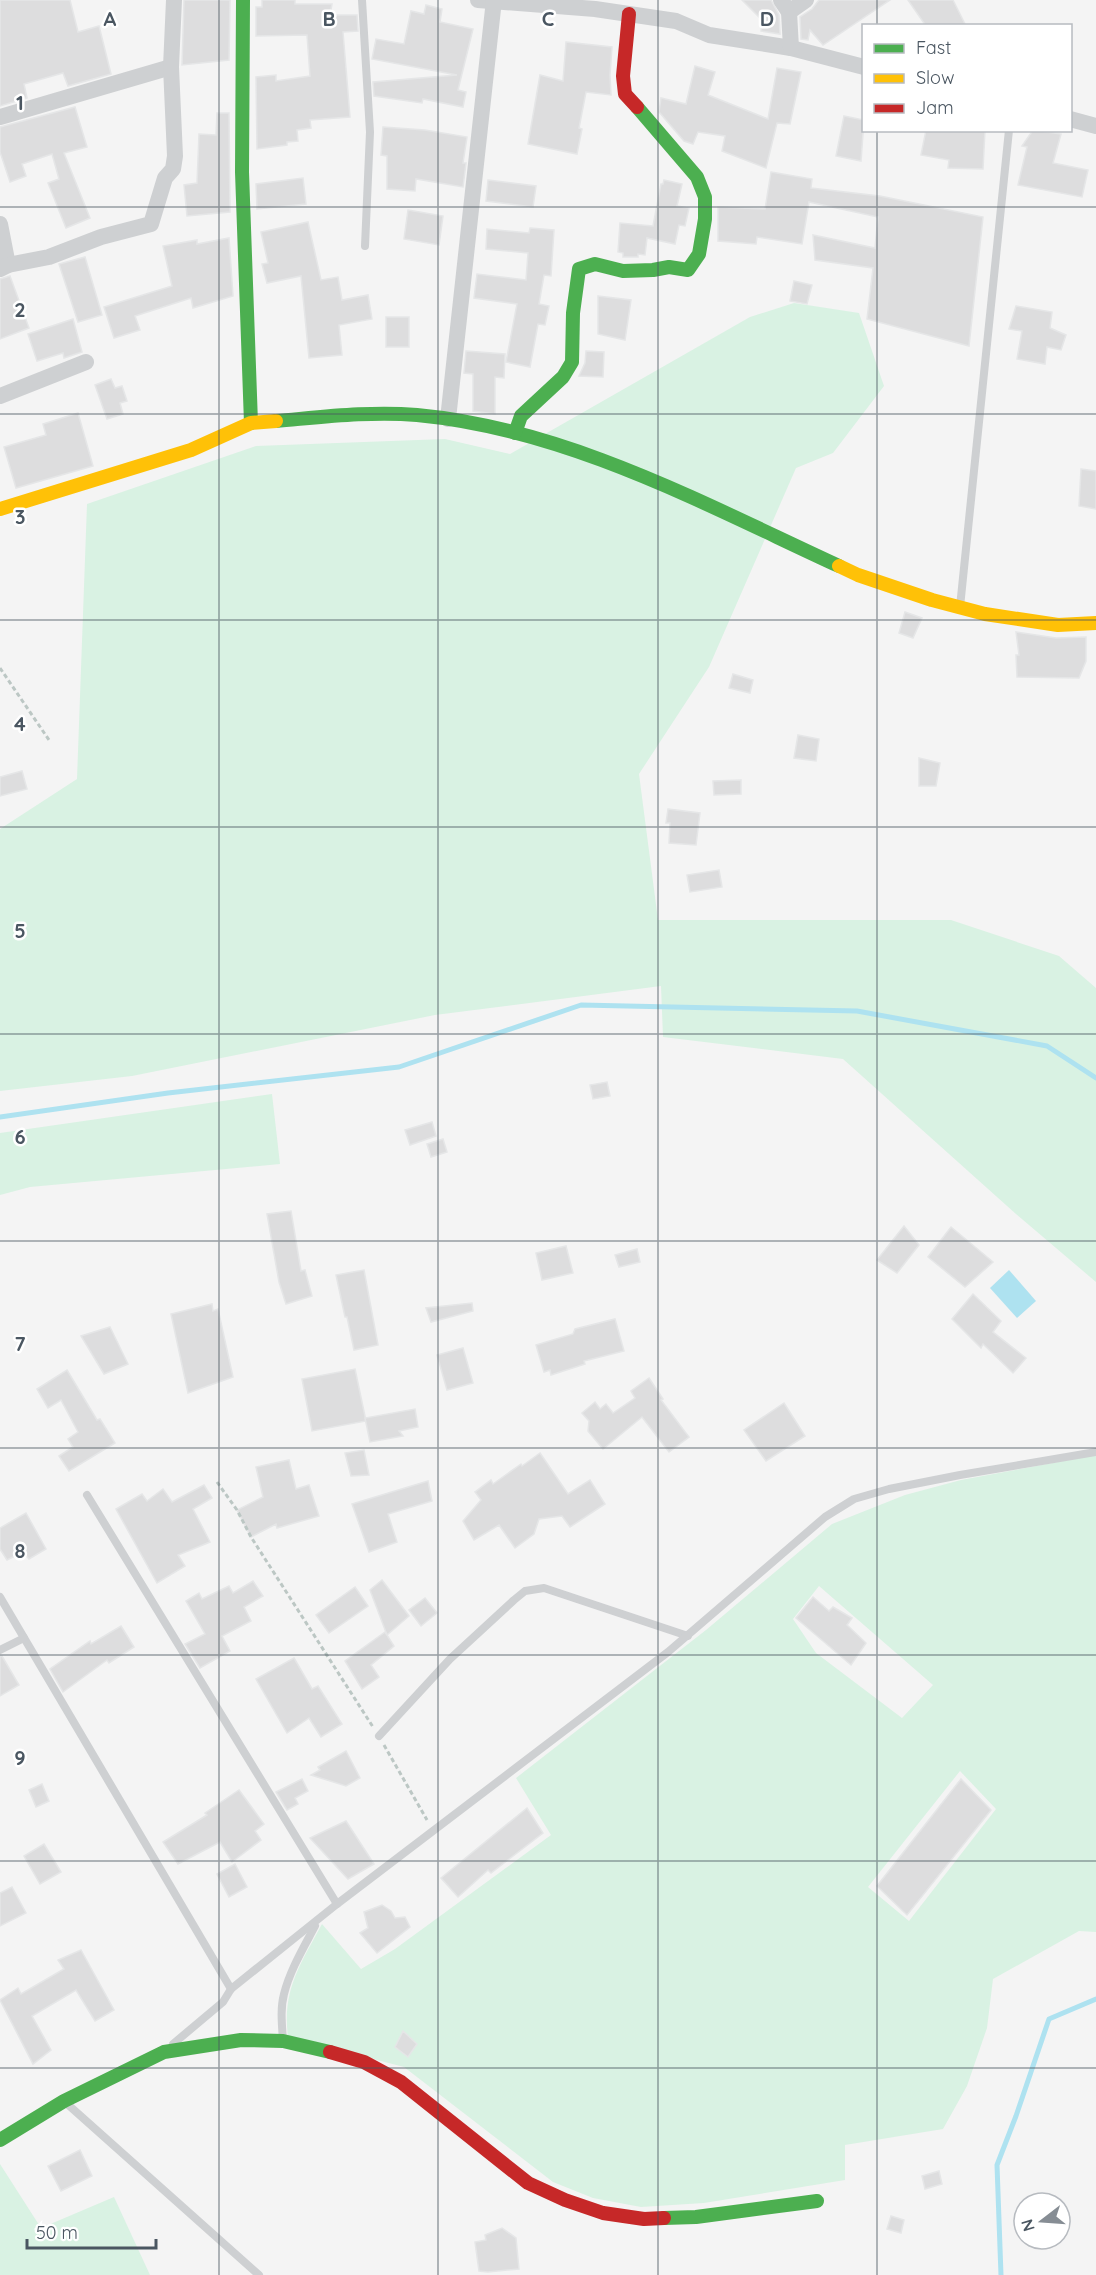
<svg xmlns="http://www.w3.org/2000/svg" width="1096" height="2275" viewBox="0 0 1096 2275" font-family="Quicksand,sans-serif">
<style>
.green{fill:#d9f2e3;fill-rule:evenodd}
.water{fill:#aee2f0}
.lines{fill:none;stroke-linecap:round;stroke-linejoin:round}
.stream{stroke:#aee2f0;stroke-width:5}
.building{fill:#ddddde;stroke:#e5e6e7;stroke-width:1.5}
.path{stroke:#bcc7c4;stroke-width:3;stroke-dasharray:4.5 3;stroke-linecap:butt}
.lane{stroke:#ced0d2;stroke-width:8}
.street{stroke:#ced0d2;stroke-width:16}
.fast{stroke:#4caf50;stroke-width:14}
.slow{stroke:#ffc107;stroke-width:14}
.jam{stroke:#c62828;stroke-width:14}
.grid{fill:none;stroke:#4a5661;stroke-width:1.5;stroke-opacity:0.55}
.grid-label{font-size:20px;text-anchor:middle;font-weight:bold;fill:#4a5661;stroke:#fff;stroke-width:5;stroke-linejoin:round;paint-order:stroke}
</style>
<rect width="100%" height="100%" fill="#f4f4f4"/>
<!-- green -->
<g class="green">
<path d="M794 303 859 313 884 386 833 453 796 468 709 667 639 774 658 920H951L1059 956 1096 988V1282L1016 1214 843 1059 663 1037 661 986 435 1015 132 1076 0 1091V829L77 779 87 504 256 446 445 439 510 454 750 317Z"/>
<path d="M272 1094 280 1164 30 1187 0 1195V1133Z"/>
<path d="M1096 1455V1932L1079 1931 993 1979 987 2028 967 2086 943 2129 845 2145V2180L704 2203 641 2207 593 2198 553 2182 404 2067 288 2037C282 1990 300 1965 322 1924L361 1969 395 1949 551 1835 516 1778 706 1630 832 1524 905 1495 961 1480ZM819 1586 933 1685 902 1718 816 1653 793 1619ZM960 1771 996 1809 909 1921 868 1887Z"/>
<path d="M0 2164 41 2228 114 2197 150 2275H0Z"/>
</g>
<!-- water -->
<path class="water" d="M1009 1270 1036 1301 1017 1318 990 1288Z"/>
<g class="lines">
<!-- stream -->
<g class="stream">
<path d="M0 1117 168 1093 399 1067 581 1005 857 1011 1047 1046 1096 1078"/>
<path d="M1001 2275 997 2165 1016 2116 1049 2019 1096 1999"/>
</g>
</g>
<!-- building -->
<g class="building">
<path d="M0 0H70L78 32 99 26 111 74 68 86 63 73 24 84 27 98 0 106Z"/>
<path d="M184 0H230L229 60 182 65Z"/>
<path d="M262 0H295V4H332L330 15H357L358 31 343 32 350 117 310 120 311 128 297 130 298 141 287 142V145L257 149 256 77 276 75V81L310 76 307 35 256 36V7H262Z"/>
<path d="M742 0H771L779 15 780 34 761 31 763 21Z"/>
<path d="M819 0H890L823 45 810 30 808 40 801 39 800 17 812 9Z"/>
<path d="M908 0H953L966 26H926Z"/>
<path d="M426 5 442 9 440 22 473 29 458 90 466 92 463 107 423 99 422 103 374 96 373 82 457 75 372 59 376 39 404 44 411 11 424 14Z"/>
<path d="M566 42 612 47 610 75 611 95 586 92 579 128 582 129 577 154 528 144 540 75 563 81Z"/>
<path d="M695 66 715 72 708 95 768 119 777 68 801 72 790 124 777 123 766 168 722 151 725 136 698 132 693 144 684 141 659 112 661 98 686 104Z"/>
<path d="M75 107 87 147 64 153 90 218 66 228 48 183 59 179 52 154 22 164 26 176 10 182 0 152V127Z"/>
<path d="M217 113H229L230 212 187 216 184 185 197 183 199 134 216 135Z"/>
<path d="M844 116 864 120 861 161 836 156Z"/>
<path d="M383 127 425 130 467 137 463 163H466L463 187 416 179 415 191 387 189V156L381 155Z"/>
<path d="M926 130H985L983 169 948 168 949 160 921 155Z"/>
<path d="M1033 130 1061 134 1053 163 1088 170 1082 197 1018 185 1027 147 1022 146Z"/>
<path d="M771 172 812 179 811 188 880 196 983 217 969 346 867 319 873 268 815 260 813 235 875 248 878 217 809 202 802 244 757 237 756 244 718 241V207L765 209Z"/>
<path d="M303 178 306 204 257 209 256 184Z"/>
<path d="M488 180 536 186 533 207 486 201Z"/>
<path d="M664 180 682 184 677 206 689 208 685 226 679 225 675 244 647 238 645 255 638 254V257H623V253L618 252 620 223 653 226 661 184H663Z"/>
<path d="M408 210 443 216 439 245 404 239Z"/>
<path d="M308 222 321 280 338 277 342 300 368 295 372 319 339 325 342 355 309 358 301 276 267 283 262 264 268 263 261 232Z"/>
<path d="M530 228 554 230 551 276 544 275 539 304 549 306 545 325 538 324 530 367 506 362 517 304 474 298 477 274 526 280 528 253 486 249 487 229 529 233Z"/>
<path d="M229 238 233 296 193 308 191 298 135 316 140 330 114 338 104 307 172 286 163 246 197 240V244Z"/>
<path d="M85 257 102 315 78 322 59 264Z"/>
<path d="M10 276 29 328 0 339V279Z"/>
<path d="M794 281 812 285 807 304 790 301Z"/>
<path d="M598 296 631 300 625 340 598 334Z"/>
<path d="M1016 306 1052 312 1050 328 1066 335 1061 350 1047 347 1045 364 1017 359 1022 331 1009 329Z"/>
<rect x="386" y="317" width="23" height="30"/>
<path d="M73 319 82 352 64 358 63 353 37 361 28 334Z"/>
<path d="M466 351 505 354 504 378 495 377V414L473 411V374L464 373Z"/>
<path d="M586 351 604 352 603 377 579 376 585 363Z"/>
<path d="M111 379 115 388 122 386 127 401 120 403 123 414 107 419 95 385Z"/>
<path d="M78 413 93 466 16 488 4 447 46 435 43 424Z"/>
<path d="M1081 469 1096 471V509L1079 506Z"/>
<path d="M905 612 922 618 913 638 899 633Z"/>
<path d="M1016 632 1056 638 1086 637V661L1079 678 1017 677 1016 655H1019Z"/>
<path d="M733 674 753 680 750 693 729 688Z"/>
<path d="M798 735 819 739 816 761 794 758Z"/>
<path d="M919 758 940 763 936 786H919Z"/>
<path d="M22 771 27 789 0 796V777Z"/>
<path d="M741 780V794L714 795 713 781Z"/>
<path d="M668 809 700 813 696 845 669 843 670 823H666Z"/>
<path d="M719 870 722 887 690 892 687 875Z"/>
<path d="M607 1082 610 1096 593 1099 590 1085Z"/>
<path d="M432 1122 436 1136 410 1145 405 1130Z"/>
<path d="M443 1139 447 1152 431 1157 427 1144Z"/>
<path d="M291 1211 301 1271 305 1270 312 1296 286 1304 279 1282 267 1214Z"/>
<path d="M904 1226 919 1245 897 1273 877 1260Z"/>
<path d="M951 1227 993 1262 965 1287 928 1257Z"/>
<path d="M566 1246 573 1273 542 1280 536 1253Z"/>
<path d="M637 1249 640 1262 619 1267 615 1255Z"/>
<path d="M364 1270 378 1345 354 1350 347 1317H345L336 1275Z"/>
<path d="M973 1294 1001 1321 993 1332 1026 1358 1013 1373 983 1344 981 1348 952 1319Z"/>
<path d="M472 1303 473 1311 431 1322 426 1308Z"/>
<path d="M212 1304 213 1311 218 1309 233 1377 188 1393 171 1314Z"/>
<path d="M615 1319 624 1351 584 1361 585 1364 551 1375 550 1370 544 1372 536 1345 573 1334 575 1329Z"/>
<path d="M110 1327 128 1364 104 1374 81 1336Z"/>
<path d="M463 1348 473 1383 447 1390 437 1355Z"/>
<path d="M355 1369 366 1421 312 1431 302 1379Z"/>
<path d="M67 1370 97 1420 100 1419 115 1443 69 1471 59 1456 73 1447 68 1439 78 1432 61 1400 48 1408 37 1389Z"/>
<path d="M649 1378 663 1399 661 1400 689 1437 669 1452 642 1417 603 1449 588 1431 589 1421 582 1413 595 1402 600 1409 606 1404 613 1413 635 1398 631 1391Z"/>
<path d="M784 1403 805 1436 766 1461 744 1430Z"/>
<path d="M415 1409 418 1427 399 1431 403 1436 370 1442 365 1418Z"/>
<path d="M364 1450 369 1475 351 1476 345 1453Z"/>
<path d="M540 1453 568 1494 590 1480 605 1504 570 1527 562 1516 539 1519 534 1534 515 1548 499 1525 474 1540 463 1521 481 1500 475 1492 491 1480 493 1484 521 1464 522 1466Z"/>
<path d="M289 1460 296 1489 309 1485 319 1516 277 1528 276 1524 251 1537 237 1510 263 1497 256 1467Z"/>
<path d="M428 1481 432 1501 388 1514 397 1542 369 1552 352 1504Z"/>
<path d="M204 1485 212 1498 193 1509 210 1542 178 1555 185 1566 157 1583 116 1509 142 1494 147 1501 163 1489 172 1502Z"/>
<path d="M26 1513 46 1549 29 1559 23 1552 7 1560 0 1549V1528Z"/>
<path d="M382 1580 409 1616 387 1635 370 1590Z"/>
<path d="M253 1581 263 1596 244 1607 251 1621 222 1636 230 1651 200 1668 185 1644 205 1634 186 1601 199 1593 202 1599 229 1586 233 1593Z"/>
<path d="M355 1587 368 1606 329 1633 316 1615Z"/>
<path d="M813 1597 829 1611 833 1607 852 1618 847 1625 866 1643 851 1665 796 1618Z"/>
<path d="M425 1598 437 1613 421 1626 409 1610Z"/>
<path d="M121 1626 134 1647 109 1663 107 1660 63 1692 50 1669 90 1641 91 1644Z"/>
<path d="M385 1632 394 1646 371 1665 379 1677 362 1689 345 1661Z"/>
<path d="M0 1656H2L19 1685 0 1696Z"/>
<path d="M294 1658 312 1689 318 1686 342 1724 321 1737 309 1718 287 1733 256 1679Z"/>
<path d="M346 1751 360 1778 346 1786 311 1775 320 1770 318 1767Z"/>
<path d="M302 1779 308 1791 295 1798 298 1804 287 1810 276 1792Z"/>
<path d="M961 1779 991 1810 907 1915 877 1886Z"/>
<path d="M42 1784 49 1801 36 1807 29 1790Z"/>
<path d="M239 1790 264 1824 255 1831 261 1840 232 1862 220 1842 178 1864 163 1842 207 1815 205 1813Z"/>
<path d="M527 1808 543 1833 491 1873 488 1870 458 1897 441 1878Z"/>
<path d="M346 1821 374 1864 348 1879 310 1838Z"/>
<path d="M44 1844 61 1872 40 1884 24 1856Z"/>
<path d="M235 1864 247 1887 229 1897 217 1874Z"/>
<path d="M12 1887 26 1913 0 1926V1893Z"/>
<path d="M382 1905 391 1911 395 1918 405 1917 410 1927 377 1953 360 1933 368 1928 364 1912Z"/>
<path d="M81 1950 114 2010 95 2021 76 1990 32 2016 51 2050 33 2064 0 2000 18 1988 21 1994 64 1969 58 1960Z"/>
<path d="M403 2031 417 2044 408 2057 395 2047Z"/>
<path d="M80 2150 92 2176 61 2191 48 2166Z"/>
<path d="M939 2171 942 2184 925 2189 922 2176Z"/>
<path d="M891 2216 904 2220 901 2233 887 2229Z"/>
<path d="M502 2228 516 2238 519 2269 488 2272 479 2271 475 2242 486 2240 485 2235Z"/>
</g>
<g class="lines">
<!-- path -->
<g class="path">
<path d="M0 668 49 740"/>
<path d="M217 1482 237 1510 251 1537 373 1727"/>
<path d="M384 1745 427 1820"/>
</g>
<!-- lane -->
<g class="lane">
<path d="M362 0 370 132 365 246"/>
<path d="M960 607 1009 130"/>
<path d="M87 1495 337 1904"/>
<path d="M0 1597 231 1989"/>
<path d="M0 1650 24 1638"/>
<path d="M379 1736 450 1659 514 1600 525 1591 544 1588 688 1636"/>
<path d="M283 2041C282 2025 280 2009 284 1994 290 1970 304 1947 315 1926"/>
<path d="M173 2044 223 2002 231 1989 337 1904 668 1652 825 1517 854 1499 889 1489 960 1475 1096 1452"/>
<path d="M65 2102 259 2275"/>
</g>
<!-- street -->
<g class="street">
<path d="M478 0 595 9 676 21 709 35 791 48 864 67"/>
<path d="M781 0 789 12 791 48"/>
<path d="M789 12 806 0"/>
<path d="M0 117 171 67"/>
<path d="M1070 119 1096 126"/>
<path d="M0 224 8 265"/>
<path d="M0 269 8 265 49 257 101 237 151 224 165 178 173 169 175 156 171 67 174 0"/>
<path d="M0 396 86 362"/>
<path d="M448 419 494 0"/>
</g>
<!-- fast -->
<g class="fast">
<path d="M243 0 242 172 251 423"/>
<path d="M276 421C323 417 370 411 417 415 567 429 704 504 839 566"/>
<path d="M515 433 521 416 563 377 572 362 573 313 579 269 595 264 623 271 653 270 669 267 688 270 699 254 705 219V197L697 177 637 107"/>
<path d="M0 2140 64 2101 164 2052 241 2040 283 2041 330 2052"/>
<path d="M664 2218 696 2217 817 2201"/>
</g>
<!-- slow -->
<g class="slow">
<path d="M0 509 191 450 251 423 276 421"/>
<path d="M839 566 858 575 932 600 985 614 1058 625 1096 623"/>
</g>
<!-- jam -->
<g class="jam">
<path d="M629 14 623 76 625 94 637 107"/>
<path d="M330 2052 364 2062 401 2082 528 2183 565 2200 603 2213 644 2219 664 2218"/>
</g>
</g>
<!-- grid -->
<path class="grid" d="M219 0V2275M438 0V2275M658 0V2275M877 0V26M877 130V2275M0 207H1096M0 414H1096M0 620H1096M0 827H1096M0 1034H1096M0 1241H1096M0 1448H1096M0 1655H1096M0 1861H1096M0 2068H1096"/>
<g class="grid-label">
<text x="110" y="26">A</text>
<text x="329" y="26">B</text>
<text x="548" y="26">C</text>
<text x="767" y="26">D</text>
<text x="20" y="110">1</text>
<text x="20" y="317">2</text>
<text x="20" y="524">3</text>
<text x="20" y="731">4</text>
<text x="20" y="938">5</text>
<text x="20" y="1144">6</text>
<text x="20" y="1351">7</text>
<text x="20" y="1558">8</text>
<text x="20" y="1765">9</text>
</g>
<!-- legend -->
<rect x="862" y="24" width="210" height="108" fill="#ffffff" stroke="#b7bbc0" stroke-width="1.5"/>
<rect x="874" y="44" width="30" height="9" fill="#4caf50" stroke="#b7bbc0" stroke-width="1.5"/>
<text x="916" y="54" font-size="18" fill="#4a5661">Fast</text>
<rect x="874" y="74" width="30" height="9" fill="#ffc107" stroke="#b7bbc0" stroke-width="1.5"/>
<text x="916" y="84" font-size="18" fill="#4a5661">Slow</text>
<rect x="874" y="104" width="30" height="9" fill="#c62828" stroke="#b7bbc0" stroke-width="1.5"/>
<text x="916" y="114" font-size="18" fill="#4a5661">Jam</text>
<!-- north arrow -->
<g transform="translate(1042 2221) rotate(253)"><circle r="28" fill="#ffffff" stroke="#b7bbc0" stroke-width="1.5"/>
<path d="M0-4.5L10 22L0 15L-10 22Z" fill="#868d94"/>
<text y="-9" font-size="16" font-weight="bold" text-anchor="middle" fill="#4a5661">N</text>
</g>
<!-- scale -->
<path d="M27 2239v9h129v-9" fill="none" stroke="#4a5661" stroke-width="3"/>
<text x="36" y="2239" font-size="18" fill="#4a5661" stroke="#ffffff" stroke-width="4.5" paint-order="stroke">50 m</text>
</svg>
